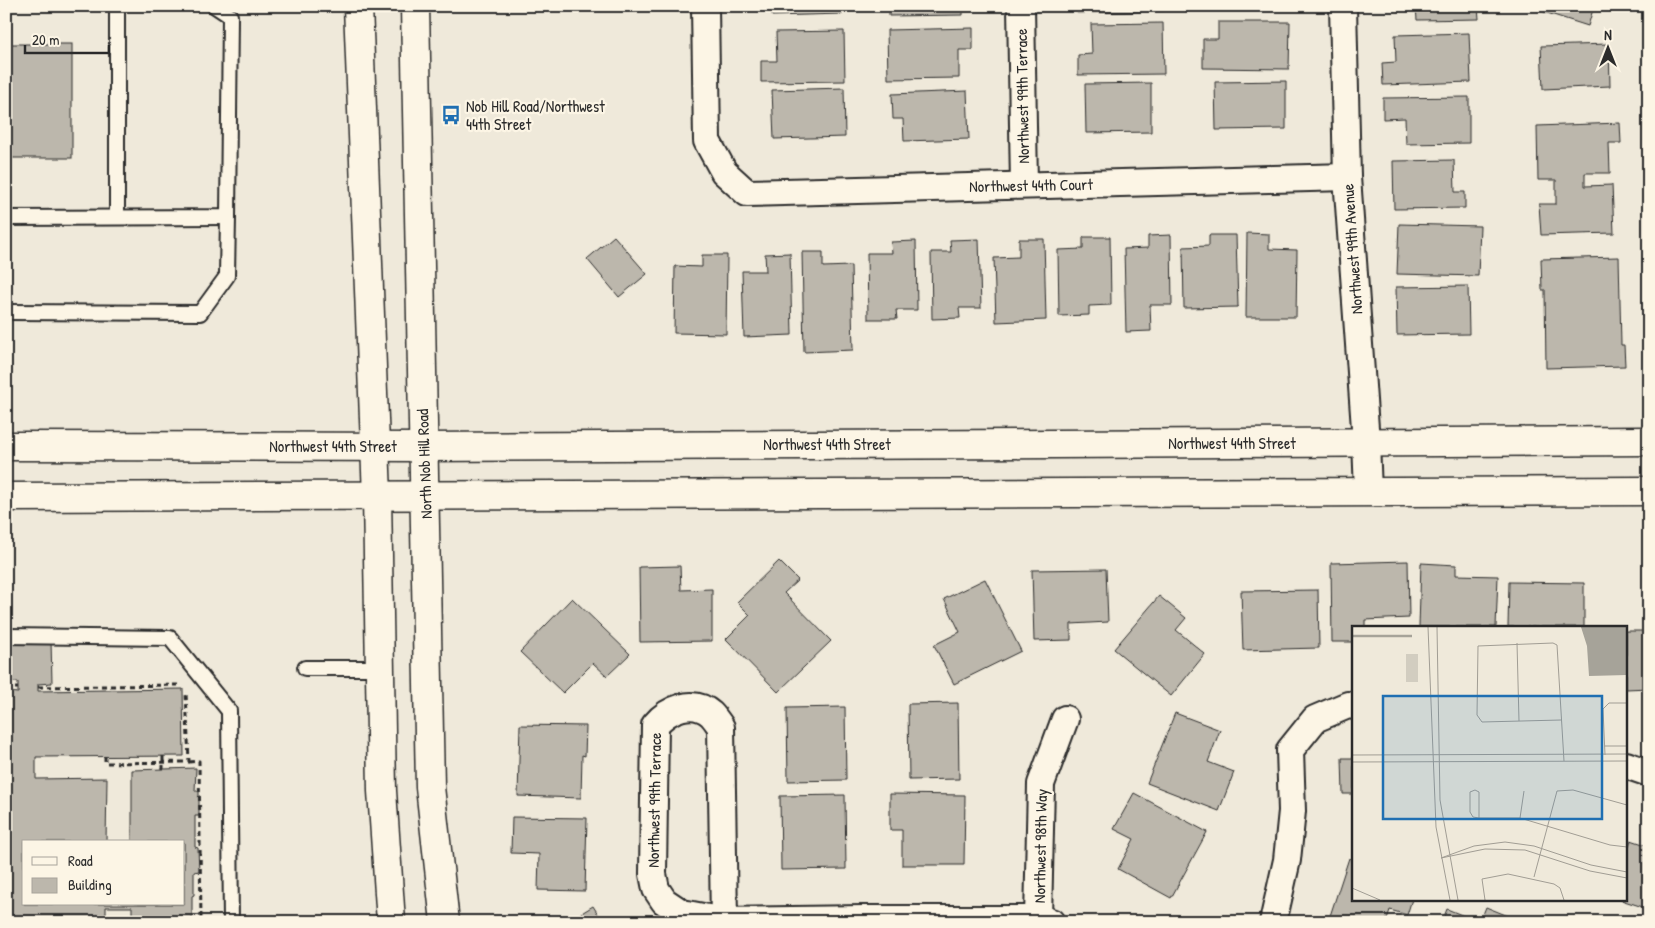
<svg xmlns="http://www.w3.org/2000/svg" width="1655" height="928" viewBox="0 0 1655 928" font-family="'Patrick Hand',sans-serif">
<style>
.building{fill:#bcb7ac;stroke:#2b2b2b}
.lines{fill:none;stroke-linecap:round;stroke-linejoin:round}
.lane-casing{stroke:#2b2b2b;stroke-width:18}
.street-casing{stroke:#2b2b2b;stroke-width:30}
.secondary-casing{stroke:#2b2b2b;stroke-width:31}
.path{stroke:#2b2b2b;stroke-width:3;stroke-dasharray:5 4;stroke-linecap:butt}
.lane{stroke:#fcf5e5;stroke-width:14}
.street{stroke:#fcf5e5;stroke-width:26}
.secondary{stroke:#fcf5e5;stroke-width:28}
.labels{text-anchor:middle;stroke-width:4.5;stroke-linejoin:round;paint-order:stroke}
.street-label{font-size:16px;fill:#2b2b2b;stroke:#fcf5e5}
.poi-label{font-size:16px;fill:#2b2b2b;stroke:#fcf5e5;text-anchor:start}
.inset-river{fill:none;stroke:#a6a399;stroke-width:2.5}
.inset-road{fill:none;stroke:#a19d94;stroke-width:1}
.view{fill:#1f6fb2;fill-opacity:0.15;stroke:#1f6fb2;stroke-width:2.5}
.inset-edge{fill:none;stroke:#2b2b2b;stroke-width:2.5}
</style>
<rect width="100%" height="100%" fill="#efe9da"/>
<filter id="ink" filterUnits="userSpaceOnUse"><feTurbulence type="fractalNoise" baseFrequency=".02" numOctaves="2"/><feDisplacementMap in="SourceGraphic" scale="10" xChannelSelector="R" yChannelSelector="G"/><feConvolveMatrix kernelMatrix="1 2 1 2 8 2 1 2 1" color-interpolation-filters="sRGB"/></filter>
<g filter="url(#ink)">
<!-- building -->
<g class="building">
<path d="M772 6H841L842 14 772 16Z"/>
<path d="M889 6H963V15L889 16Z"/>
<path d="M1077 6H1163L1164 11 1077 13Z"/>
<path d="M1205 6H1289V8L1205 11Z"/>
<path d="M1416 6H1478L1479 19 1417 20Z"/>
<path d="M1525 6H1594L1588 26Z"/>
<path d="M1218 22H1290L1289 69 1203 68V39H1218Z"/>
<path d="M1163 23 1164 74 1078 75V55L1092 54 1091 24Z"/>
<path d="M973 28V50H959V78L888 79 887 30Z"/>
<path d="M844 31 845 81 761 82V61H777L776 32Z"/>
<path d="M1469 33 1471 82 1383 85 1382 63 1396 62 1395 35Z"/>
<rect x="6" y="44" width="66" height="114"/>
<path d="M1609 44 1610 86 1543 89 1541 46Z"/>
<path d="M1286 81V129L1216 130 1215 82Z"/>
<path d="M1151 83V132L1086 133 1085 84Z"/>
<path d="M844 88 845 137 774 139 772 90Z"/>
<path d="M967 91 969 139 904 141 903 119H893L892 94Z"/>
<path d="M1469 97V143L1406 144 1405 118 1383 119V98Z"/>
<path d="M1620 123 1621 143H1609L1610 173H1585V186L1612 185 1614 233 1541 235 1539 204H1556V180H1538L1537 126Z"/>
<path d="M1454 160 1455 192H1465V208L1394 209 1393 161Z"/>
<path d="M1399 224 1480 226 1478 276 1397 274Z"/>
<path d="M1247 233 1269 234V249L1297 250 1296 317H1246Z"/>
<path d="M1171 235 1172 305H1150L1151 331 1126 332 1124 249 1148 248V236Z"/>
<path d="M1209 235H1236L1238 307 1184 308 1183 247 1209 246Z"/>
<path d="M614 236 647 274 619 297 587 259Z"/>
<path d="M1083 237H1110L1111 305 1089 306V315L1059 316 1058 250 1083 249Z"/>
<path d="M979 239 981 308H959L960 318 932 319 931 252H951L950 240Z"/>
<path d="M1019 239H1044L1046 320 996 322 994 258 1019 257Z"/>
<path d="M916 241 917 310H896L897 319H868L867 253H892L891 242Z"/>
<path d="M802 252H823V267L851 266 853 350 804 352Z"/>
<path d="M790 253 792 335 744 337 742 271H766L765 254Z"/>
<path d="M702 255H727L726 334 674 333 675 266 702 267Z"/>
<path d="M1619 257 1621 345H1624L1625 366 1546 368 1545 290H1542L1541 259Z"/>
<path d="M1468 286 1469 334 1397 335 1396 287Z"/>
<path d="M779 561 798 580 784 593 831 641 778 692 726 639 750 615 737 602Z"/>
<path d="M1408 561 1409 618 1365 620V627H1354V642H1332L1331 563Z"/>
<path d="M1421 563 1456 565V575L1498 576 1496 627H1419Z"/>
<path d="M680 566 681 590 712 589V641L640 642 639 567Z"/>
<path d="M1106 569 1108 622 1071 624V640L1034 641 1032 570Z"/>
<path d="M985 579 1021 651 954 684 934 645 960 632 944 599Z"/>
<path d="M1509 582 1584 583V627H1508Z"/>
<path d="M1318 590 1319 648 1243 650 1241 591Z"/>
<path d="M1159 596 1186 618 1176 630 1205 654 1171 696 1114 649Z"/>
<path d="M572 598 630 654 607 676 593 663 563 693 520 652Z"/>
<path d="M1626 631H1649V688L1626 689Z"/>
<path d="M12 641H51L52 683 38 684V691L183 689 184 756 36 757V779L107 778 106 842H24V904H184V842H132V770L196 768 195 791H199V816H195V847L198 848 199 871 194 872V895L192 896V922H132V907H106V922H6V692L18 693V682H12Z"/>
<path d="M958 703 959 779 909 780 908 704Z"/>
<path d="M845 707 846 780 788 781 787 708Z"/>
<path d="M1175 713 1220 730 1208 762 1234 772 1219 811 1147 783Z"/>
<path d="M520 725 586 726 585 756 582 755 581 798 518 796Z"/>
<path d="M1342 758H1354V794H1343Z"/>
<path d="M1134 793 1207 832 1171 898 1118 869 1134 839 1114 829Z"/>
<path d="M890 794 965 795 964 865H902V830H890Z"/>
<path d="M845 795 846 869 781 870 780 796Z"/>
<path d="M512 817 587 818 585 891 538 890 539 854 511 853Z"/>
<path d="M1631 840 1649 846V909L1618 899H1626V854Z"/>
<path d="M1349 858 1354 860V899H1412L1407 915 1390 910 1386 922H1328Z"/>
<path d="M593 906 603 922H567Z"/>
<path d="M1486 907 1523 922H1480Z"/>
<path d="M1447 909 1479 922H1442Z"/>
</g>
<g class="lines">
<defs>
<g id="lane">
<path d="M117 6V217"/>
<path d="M6 218 228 217 230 16 215 6"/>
<path d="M6 312 200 313 227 276 228 217"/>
<path d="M6 636 170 638 229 711 231 922"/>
<path d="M305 668H379"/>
</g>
<g id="street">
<path d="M705 6 707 141 724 172 747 193 1347 177"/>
<path d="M1021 6 1024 185"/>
<path d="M1343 6 1347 177 1366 442 1368 492"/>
<path d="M1626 765 1649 773"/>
<path d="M1038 919 1041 784 1065 719"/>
<path d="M724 921 721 727C718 723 715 718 711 714 693 698 668 709 655 725L653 874 656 889 664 901 682 913 724 921 864 919H1038L1051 922"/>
<path d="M1273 922 1287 860 1292 811 1290 750 1315 719 1348 705 1354 706"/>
</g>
<g id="secondary">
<path d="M358 6 377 496 382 791 391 922"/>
<path d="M415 6 430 787 445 922"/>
<path d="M6 446 423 447 1649 441"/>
<path d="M6 497 1649 491"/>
</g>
</defs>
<!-- lane casing -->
<use href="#lane" class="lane-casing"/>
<!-- street casing -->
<use href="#street" class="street-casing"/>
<!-- secondary casing -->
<use href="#secondary" class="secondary-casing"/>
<!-- path -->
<g class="path">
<path d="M38 687 180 685"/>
<path d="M6 688H18"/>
<path d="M105 756V763L189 762 186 693"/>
<path d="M163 756V769"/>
<path d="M189 762 199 761 201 922"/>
</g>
<!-- lane -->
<use href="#lane" class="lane"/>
<!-- street -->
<use href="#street" class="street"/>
<!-- secondary -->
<use href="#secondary" class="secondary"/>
</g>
</g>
<!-- icons -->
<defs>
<symbol id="bus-bare" viewBox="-9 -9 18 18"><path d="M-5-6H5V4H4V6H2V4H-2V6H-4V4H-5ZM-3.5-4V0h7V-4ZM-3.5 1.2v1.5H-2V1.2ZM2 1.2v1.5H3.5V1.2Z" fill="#1f6fb2" stroke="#fcf5e5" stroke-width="2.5" paint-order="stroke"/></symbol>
</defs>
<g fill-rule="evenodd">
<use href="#bus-bare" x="437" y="101" width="28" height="28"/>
</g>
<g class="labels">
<!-- street labels -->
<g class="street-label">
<text transform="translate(1022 96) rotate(-91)" y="6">Northwest 99th Terrace</text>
<text transform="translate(1031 185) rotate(-1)" y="6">Northwest 44th Court</text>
<text transform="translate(1352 249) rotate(-94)" y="6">Northwest 99th Avenue</text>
<text x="1232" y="449">Northwest 44th Street</text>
<text x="827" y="450">Northwest 44th Street</text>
<text x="333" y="452">Northwest 44th Street</text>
<text transform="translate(424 464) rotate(-92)" y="6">North Nob Hill Road</text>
<text transform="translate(654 800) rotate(-89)" y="6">Northwest 99th Terrace</text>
<text transform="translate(1040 846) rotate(-89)" y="6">Northwest 98th Way</text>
</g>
<!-- poi labels -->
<g class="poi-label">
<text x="466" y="112">Nob Hill Road/Northwest<tspan x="466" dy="18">44th Street</tspan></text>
</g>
</g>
<!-- overview -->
<g transform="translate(1352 626)">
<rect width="275" height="275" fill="#efe9da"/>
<path d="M54 28H66V56H54Z" fill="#d2cdc0"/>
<path d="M229 1H275V49L237 50 235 20Z" fill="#a6a399"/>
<path class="inset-river" d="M0 10H60"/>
<path class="inset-road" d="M76 1 84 201 98 274M85 1 88 174 106 274M165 17 167 95M209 94 130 96 125 89 126 20 201 17 205 19 212 135M252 120H275M0 129 275 128M253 129 251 83 257 77H275M0 136 275 135M127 192V166L123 164 118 166V186L121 191 127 192H168L258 219 275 221M168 192 172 165M89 232 122 220 153 216 182 220 239 239 275 246M89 232 133 223 173 224 238 245 275 252M182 251 205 165 221 164 275 179M0 262 28 274M133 274 130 253 156 248 202 258 208 262 212 274"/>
<path class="view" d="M31 70H250V193H31Z"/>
<rect width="275" height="275" class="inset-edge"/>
</g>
<!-- margin -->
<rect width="1655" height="928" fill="none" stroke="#fcf5e5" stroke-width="25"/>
<rect x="12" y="12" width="1630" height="903" fill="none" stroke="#2b2b2b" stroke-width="2" filter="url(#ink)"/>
<!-- legend -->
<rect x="22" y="840" width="162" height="65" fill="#fcf5e5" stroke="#a8a49b"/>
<rect x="32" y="857" width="25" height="8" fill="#fcf5e5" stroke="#a8a49b"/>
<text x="68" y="866" font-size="15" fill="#2b2b2b">Road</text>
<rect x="32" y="878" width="25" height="15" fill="#bcb7ac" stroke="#a8a49b"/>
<text x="68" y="890" font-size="15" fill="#2b2b2b">Building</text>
<!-- north arrow -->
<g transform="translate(1608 48)" stroke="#fcf5e5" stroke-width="4" paint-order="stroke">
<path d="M0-4L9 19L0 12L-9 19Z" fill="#2b2b2b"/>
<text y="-8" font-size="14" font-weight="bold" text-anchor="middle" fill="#2b2b2b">N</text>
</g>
<!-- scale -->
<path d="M25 45v8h84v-8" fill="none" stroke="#2b2b2b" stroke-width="2.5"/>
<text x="32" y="45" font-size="15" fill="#2b2b2b" stroke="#fcf5e5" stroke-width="4" paint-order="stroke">20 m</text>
</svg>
